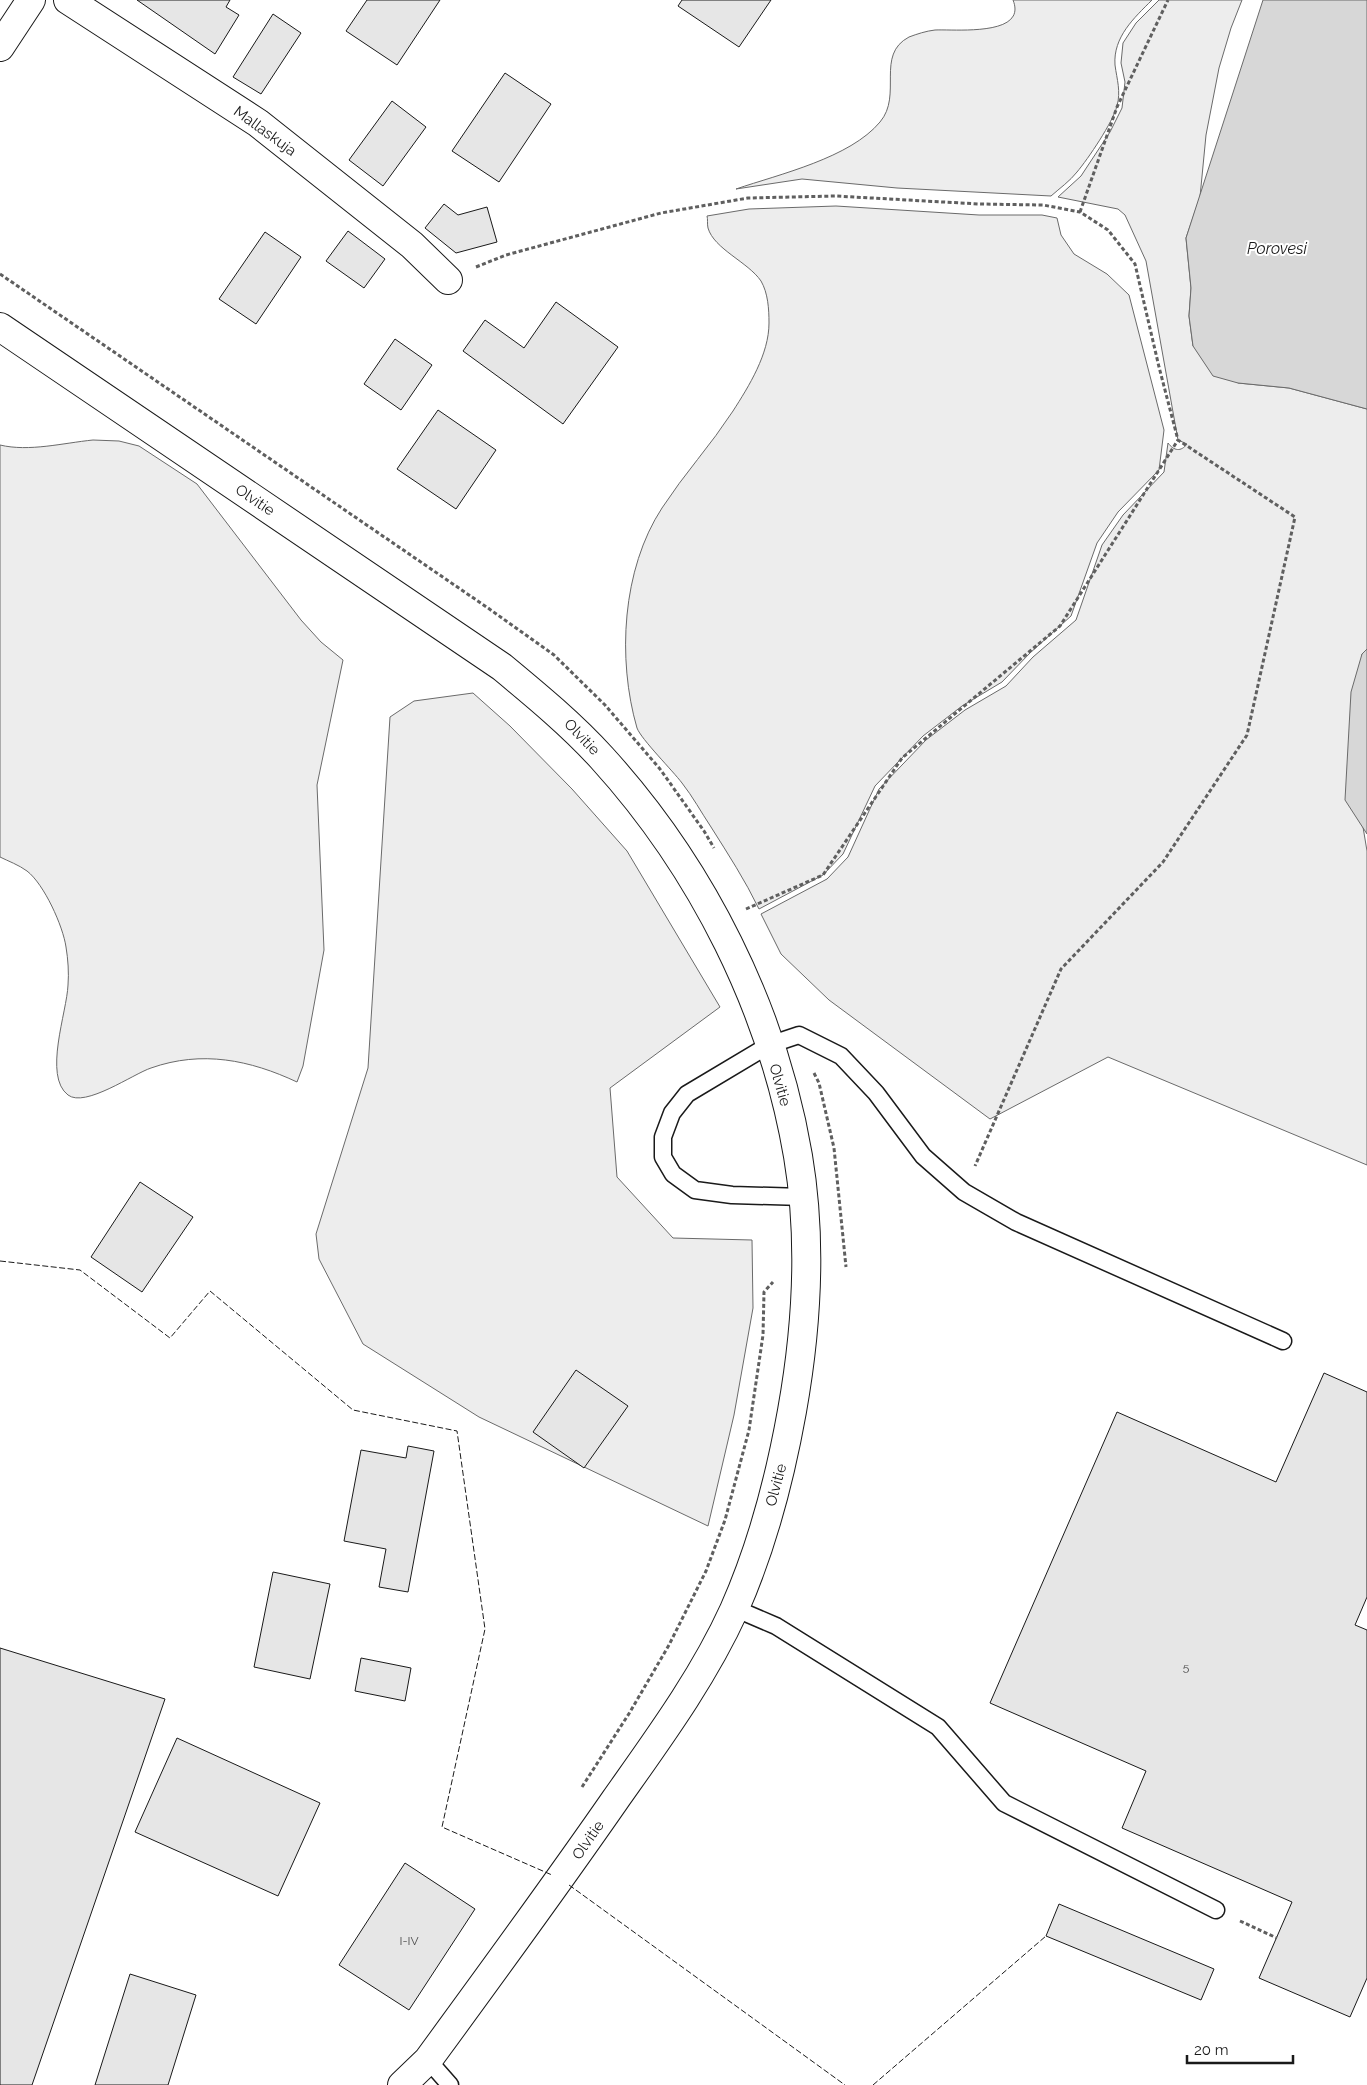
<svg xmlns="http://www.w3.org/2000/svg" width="1367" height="2085" viewBox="0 0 1367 2085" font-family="Raleway,sans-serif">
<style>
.green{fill:#ededed;stroke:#6a6a6a}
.water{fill:#d7d7d7;stroke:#6a6a6a}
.building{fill:#e6e6e6;stroke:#1a1a1a}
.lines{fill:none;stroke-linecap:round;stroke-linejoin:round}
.lane-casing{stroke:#1a1a1a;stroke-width:19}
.street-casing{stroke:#1a1a1a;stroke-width:30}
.path{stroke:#5f5f5f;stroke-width:3;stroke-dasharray:4 2.5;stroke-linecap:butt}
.lane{stroke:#fff;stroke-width:16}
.street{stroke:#fff;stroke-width:28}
.fence{stroke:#1a1a1a;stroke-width:1;stroke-dasharray:6 2.5;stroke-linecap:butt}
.labels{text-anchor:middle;stroke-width:4;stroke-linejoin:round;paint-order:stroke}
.number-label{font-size:12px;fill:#4d4d4d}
.street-label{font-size:15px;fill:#1a1a1a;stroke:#fff}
.water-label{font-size:16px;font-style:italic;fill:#1a1a1a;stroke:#fff}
</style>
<rect width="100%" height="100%" fill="#fff"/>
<!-- green -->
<g class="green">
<path d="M1013 0H1152C1134 18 1113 37 1115 65 1117 80 1121 91 1117 106 1113 122 1088 159 1077 172 1070 181 1060 188 1051 196L897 188 802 179 736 189C780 174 850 158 880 122 903 95 875 55 909 37 917 34 926 31 935 30 954 29 1028 37 1013 0Z"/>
<path d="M1159 0H1242L1231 28 1219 68 1206 135 1200 197 1186 238 1191 288 1189 316 1193 346 1238 383 1289 388 1367 409V649L1362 654 1363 827 1367 851V1165L1108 1057 990 1119 829 1000 781 954 761 914 827 879 848 857 879 789 926 740 965 710 1006 686 1033 657 1076 620 1102 545 1123 515 1164 472 1168 443C1174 451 1181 452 1187 444L1178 440 1146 261 1125 215 1118 209 1058 197 1081 176 1110 132 1122 108 1125 82 1121 63 1123 43 1136 23Z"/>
<path d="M836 206 979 215H1042L1057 218 1061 235 1074 254 1107 274 1129 295 1164 430 1159 470 1118 512 1097 543 1071 616 1030 653 1002 682 962 706 923 736 875 786 843 854 823 875 759 909C745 880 728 854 711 827 701 812 693 797 682 783 673 771 641 739 637 728 617 659 622 569 662 508 684 474 711 445 733 411 749 386 769 354 769 323 769 309 768 293 761 281 748 262 714 249 708 228 707 224 708 219 707 216L749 209Z"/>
<path d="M93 440 119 441 139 446 197 484 301 620 321 642 343 660 317 785 324 950 303 1066 297 1082C250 1060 202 1050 151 1068 133 1074 85 1108 68 1095 43 1076 67 1012 68 985 69 973 68 959 66 947 63 926 44 884 27 871 19 865 8 861 0 857V445C29 452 63 443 93 440Z"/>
<path d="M473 693 510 726 572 789 627 851 720 1007 610 1088 617 1177 673 1238 752 1240 753 1308 734 1415 708 1526 479 1417 363 1344 319 1259 316 1234 368 1068 390 717 414 701Z"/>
</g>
<!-- water -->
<g class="water">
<path d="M1263 0H1367V409L1289 388 1238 383 1213 376 1193 346 1189 316 1191 288 1186 238Z"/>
<path d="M1367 649V834L1345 800 1351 692 1362 654Z"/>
</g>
<!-- building -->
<g class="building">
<path d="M137 0H230L226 7 239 15 215 54Z"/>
<path d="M367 0H440L397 65 346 31Z"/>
<path d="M682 0H771L739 47 678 6Z"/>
<path d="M273 14 301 33 261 94 233 77Z"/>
<path d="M505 73 551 104 499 182 452 151Z"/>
<path d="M392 101 426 127 383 186 349 160Z"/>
<path d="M444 204 458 215 487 207 497 242 456 253 425 228Z"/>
<path d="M348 231 385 259 364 288 326 261Z"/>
<path d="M265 232 301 257 256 324 219 299Z"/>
<path d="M556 302 618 347 563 424 463 351 485 320 524 348Z"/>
<path d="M395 339 432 365 401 410 364 384Z"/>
<path d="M438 410 496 450 456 509 397 469Z"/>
<path d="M140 1182 193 1217 142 1292 91 1257Z"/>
<path d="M576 1370 628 1406 584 1468 533 1432Z"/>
<path d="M1324 1373 1367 1392V1597L1355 1625 1367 1630V1978L1350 2017 1259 1978 1292 1902 1122 1828 1146 1771 990 1703 1117 1412 1276 1482Z"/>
<path d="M408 1446 434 1451 408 1592 379 1587 386 1549 344 1541 361 1450 406 1458Z"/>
<path d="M273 1572 330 1584 310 1679 254 1667Z"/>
<path d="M0 1648 165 1699 32 2085H0Z"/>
<path d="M361 1658 411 1668 405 1701 355 1691Z"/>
<path d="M177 1738 320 1803 278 1896 135 1832Z"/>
<path d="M405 1863 475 1909 409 2010 339 1965Z"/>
<path d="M1059 1904 1214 1969 1201 2000 1046 1936Z"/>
<path d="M130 1974 196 1995 168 2085H95Z"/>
</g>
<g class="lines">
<defs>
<g id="lane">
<path d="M803 1197 732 1195 695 1190 673 1174 663 1157V1137L672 1113 687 1094 769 1045 799 1035 841 1056 876 1093 923 1156 964 1192 1016 1222 1283 1341"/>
<path d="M734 1608 776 1626 938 1727 1004 1803 1216 1910"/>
<path d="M428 2060 450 2085"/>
</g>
<g id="street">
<path d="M68 0 258 123 412 245 448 280"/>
<path d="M0 47 31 0"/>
<path d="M0 327 502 667C537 696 572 725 602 758 702 868 773 1009 798 1156 812 1239 807 1327 792 1411 780 1478 762 1547 734 1610 703 1678 658 1739 615 1800 554 1888 491 1974 428 2060L402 2085"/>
</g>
</defs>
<!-- lane casing -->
<use href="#lane" class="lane-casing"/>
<!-- street casing -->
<use href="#street" class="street-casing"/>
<!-- path -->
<g class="path">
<path d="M1080 212 1117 107 1168 0"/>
<path d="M476 267 506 255 661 213 748 198 836 196 979 204 1043 205 1080 212 1108 230 1135 264 1159 367 1178 440 1295 517 1247 735 1163 862 1061 969 975 1166"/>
<path d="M0 274 488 608 554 655 605 705 660 769 704 831 714 848"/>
<path d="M746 909 823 875 902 758 1060 626 1178 440"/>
<path d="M814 1073 819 1083 834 1148 846 1267"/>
<path d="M582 1787 630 1712 669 1645 706 1571 725 1520 749 1430 763 1335 764 1292 773 1282"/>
<path d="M1240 1921 1277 1938"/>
</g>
<!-- lane -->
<use href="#lane" class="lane"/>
<!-- street -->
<use href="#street" class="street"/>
<!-- fence -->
<g class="fence">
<path d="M0 1261 80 1270 170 1338 210 1291 353 1410 457 1431 485 1629 442 1827 552 1875"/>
<path d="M569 1885 845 2085"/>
<path d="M873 2085 1046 1936"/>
</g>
</g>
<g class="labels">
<!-- number labels -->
<g class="number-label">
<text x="1186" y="1671">5</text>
<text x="409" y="1945">I-IV</text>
</g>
<!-- street labels -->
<g class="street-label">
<text transform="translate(265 131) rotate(36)" y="5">Mallaskuja</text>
<text transform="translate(255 500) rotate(34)" y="5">Olvitie</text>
<text transform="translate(582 737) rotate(46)" y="5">Olvitie</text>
<text transform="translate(780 1085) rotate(74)" y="5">Olvitie</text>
<text transform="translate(776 1485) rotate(-75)" y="5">Olvitie</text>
<text transform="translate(588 1840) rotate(-55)" y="5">Olvitie</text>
</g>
<!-- water labels -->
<g class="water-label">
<text x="1277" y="254">Porovesi</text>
</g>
</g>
<!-- scale -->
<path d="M1187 2055v8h106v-8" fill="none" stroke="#1a1a1a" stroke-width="2.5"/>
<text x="1194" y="2055" font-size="15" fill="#1a1a1a" stroke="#ffffff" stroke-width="4" paint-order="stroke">20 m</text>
</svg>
